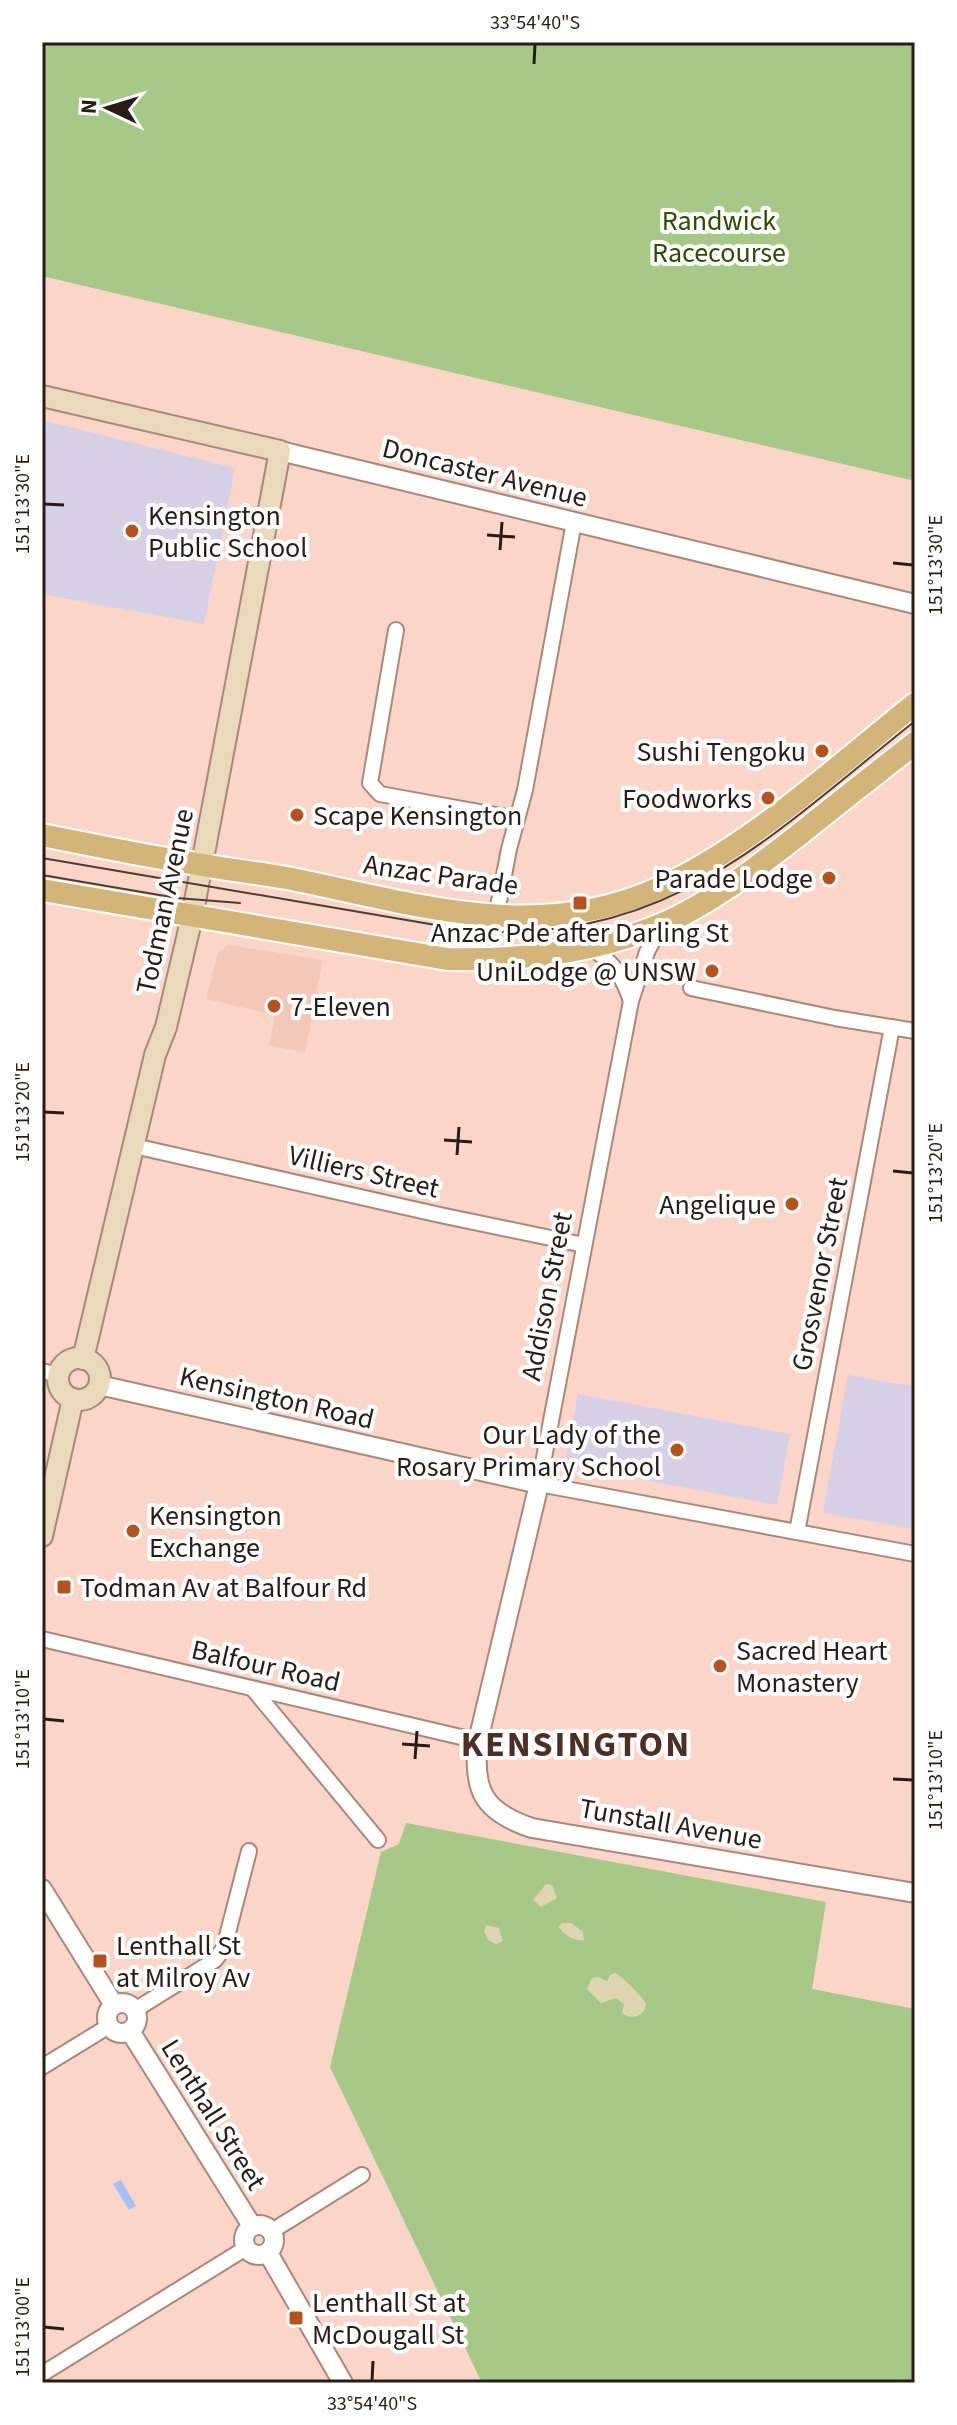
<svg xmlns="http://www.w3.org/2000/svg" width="957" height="2425" viewBox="0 0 957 2425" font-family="'Source Sans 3',sans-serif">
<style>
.built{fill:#f5c9b9}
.education{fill:#d6d1e7}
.green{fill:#a6c987}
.sand{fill:#dfd5b0}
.water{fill:#a5c2f8}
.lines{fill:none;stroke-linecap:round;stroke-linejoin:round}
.minor-casing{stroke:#aa887b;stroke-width:18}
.tertiary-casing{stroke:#aa887b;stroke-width:22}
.secondary-casing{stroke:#aa887b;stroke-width:24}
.primary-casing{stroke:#fff;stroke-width:26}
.minor{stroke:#fff;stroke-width:14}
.tertiary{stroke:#fff;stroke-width:18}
.secondary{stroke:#eadabc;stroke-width:20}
.primary{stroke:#d4b579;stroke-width:22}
.tram{stroke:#4d3c36;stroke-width:2}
.ticks{fill:none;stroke:#291c17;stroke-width:3}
.poi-dot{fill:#b6521b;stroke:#fff;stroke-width:3}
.labels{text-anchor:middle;stroke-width:8;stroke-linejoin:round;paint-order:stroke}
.park-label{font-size:28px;fill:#2d4d00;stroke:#fff}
.street-label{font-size:28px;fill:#291c17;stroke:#fff}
.poi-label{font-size:28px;fill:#291c17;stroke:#fff;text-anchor:start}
.district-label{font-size:36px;font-weight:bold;letter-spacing:2px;fill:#4c3026;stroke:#fff}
.neatline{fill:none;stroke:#291c17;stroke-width:3}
.ticks-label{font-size:20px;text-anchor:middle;fill:#291c17}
</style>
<rect width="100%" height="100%" fill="#fad5c8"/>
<!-- built -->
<path class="built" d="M228 945 323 960 305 1052 269 1046 275 1015 206 999 218 953Z"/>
<!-- education -->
<g class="education">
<path d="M42 420 235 468 204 624 42 594Z"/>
<path d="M848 1375 915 1387V1529L823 1513Z"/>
<path d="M578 1394 790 1434 777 1505 564 1465Z"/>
</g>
<!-- green -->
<g class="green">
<path d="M42 42H915V481L42 276Z"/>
<path d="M406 1823 826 1902 812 1989 915 2009V2383H482L330 2067 381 1852 399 1844Z"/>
</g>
<!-- sand -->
<g class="sand">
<path d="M546 1884 552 1885 557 1898 541 1907 533 1900Z"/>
<path d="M562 1923H571L583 1932 584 1940C573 1942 565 1934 558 1927Z"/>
<path d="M486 1925 499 1928 503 1941 496 1944 488 1940 484 1931Z"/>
<path d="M615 1973C621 1975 641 1996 646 2003 646 2016 631 2021 622 2013L624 2004 616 1998 601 2003 587 1989 592 1978 598 1977 607 1981 610 1975Z"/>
</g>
<!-- water -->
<path class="water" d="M121 2180 136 2206 129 2210 113 2184Z"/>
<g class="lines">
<defs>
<g id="minor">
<path d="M396 630 370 783 380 794 517 819"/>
<path d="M496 917 509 849 525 790 574 522"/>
<path d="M661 925 647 952 631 1001 539 1484 915 1554"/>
<path d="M587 946C612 960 622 974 631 1001"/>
<path d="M691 988 835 1018 915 1031"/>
<path d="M134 1146 440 1215 584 1245"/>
<path d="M42 1371 58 1375"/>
<path d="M797 1532 892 1027"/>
<path d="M42 1639 478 1741"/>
<path d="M253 1689 378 1840"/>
<path d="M135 2010 215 1960 224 1948 249 1851"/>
<path d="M42 2067 109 2026"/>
<path d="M272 2231 362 2175"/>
<path d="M42 2374 246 2248"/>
</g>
<g id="tertiary">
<path d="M280 451 915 604"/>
<path d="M99 1385 539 1484 478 1741C472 1791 484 1812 532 1828L915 1893"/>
<path d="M42 1889 114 2005"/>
<circle cx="122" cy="2018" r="15"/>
<path d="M130 2031 252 2226"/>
<circle cx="259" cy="2240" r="15"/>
<path d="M268 2253 343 2383"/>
</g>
<g id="secondary">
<path d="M42 396 280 451 192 917 166 1027 155 1055 83 1359"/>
<circle cx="79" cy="1379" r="21"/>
<path d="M42 1536 73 1399"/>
</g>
<g id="primary">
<path d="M42 835C93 845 145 856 197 864 228 870 261 873 292 879 415 904 533 943 655 890 747 850 836 767 915 704"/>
<path d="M42 890 447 959C519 961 596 952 663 924 713 902 757 867 800 834 838 803 877 773 915 743"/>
</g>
</defs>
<!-- minor casing -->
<use href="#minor" class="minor-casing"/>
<!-- tertiary casing -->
<use href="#tertiary" class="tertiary-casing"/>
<!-- secondary casing -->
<use href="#secondary" class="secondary-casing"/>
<!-- primary casing -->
<use href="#primary" class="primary-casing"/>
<!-- minor -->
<use href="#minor" class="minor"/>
<!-- tertiary -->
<use href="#tertiary" class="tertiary"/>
<!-- secondary -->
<use href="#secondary" class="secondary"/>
<!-- primary -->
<use href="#primary" class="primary"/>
<!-- tram -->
<g class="tram">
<path d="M42 858 465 930C667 947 769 837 915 721"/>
<path d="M42 875 177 898 240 903"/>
</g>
</g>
<!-- ticks -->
<path class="ticks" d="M534 64 535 44M44 504 64 505M487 535 515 537M500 550 502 522M893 563 913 565M44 1112 64 1113M444 1140 472 1142M457 1155 459 1127M893 1171 913 1173M44 1719 64 1721M402 1744 430 1746M415 1759 417 1731M893 1779 913 1780M44 2327 64 2329M372 2381 373 2361"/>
<!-- markers -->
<g class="poi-dot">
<circle cx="132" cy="531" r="8"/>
<circle cx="822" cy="751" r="8"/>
<circle cx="768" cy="798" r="8"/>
<circle cx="297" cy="815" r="8"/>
<circle cx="829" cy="878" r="8"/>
<rect x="572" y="895" width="16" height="16" rx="4"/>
<circle cx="712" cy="971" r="8"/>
<circle cx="274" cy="1006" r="8"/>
<circle cx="792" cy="1204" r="8"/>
<circle cx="677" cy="1450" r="8"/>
<circle cx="133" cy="1531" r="8"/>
<rect x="56" y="1579" width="16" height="16" rx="4"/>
<circle cx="720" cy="1666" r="8"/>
<rect x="92" y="1953" width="16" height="16" rx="4"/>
<rect x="288" y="2310" width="16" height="16" rx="4"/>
</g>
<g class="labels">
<!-- park labels -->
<g class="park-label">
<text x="719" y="230">Randwick<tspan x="719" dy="32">Racecourse</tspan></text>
</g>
<!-- street labels -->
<g class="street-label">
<text transform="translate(485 472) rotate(14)" y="10">Doncaster Avenue</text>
<text transform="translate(441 874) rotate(8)" y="10">Anzac Parade</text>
<text transform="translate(164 901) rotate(-78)" y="10">Todman Avenue</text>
<text transform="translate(364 1171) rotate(13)" y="10">Villiers Street</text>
<text transform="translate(819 1274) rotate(-79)" y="10">Grosvenor Street</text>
<text transform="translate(546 1296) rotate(-79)" y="10">Addison Street</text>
<text transform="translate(277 1397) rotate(13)" y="10">Kensington Road</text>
<text transform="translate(266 1665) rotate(13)" y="10">Balfour Road</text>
<text transform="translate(671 1823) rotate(10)" y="10">Tunstall Avenue</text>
<text transform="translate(214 2114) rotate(58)" y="10">Lenthall Street</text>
</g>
<!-- poi labels -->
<g class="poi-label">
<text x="148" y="525">Kensington<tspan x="148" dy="32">Public School</tspan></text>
<text x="806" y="761" text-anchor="end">Sushi Tengoku</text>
<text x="752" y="808" text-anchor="end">Foodworks</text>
<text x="313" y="825">Scape Kensington</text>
<text x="813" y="888" text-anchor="end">Parade Lodge</text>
<text x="580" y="942" text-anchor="middle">Anzac Pde after Darling St</text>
<text x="696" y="981" text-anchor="end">UniLodge @ UNSW</text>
<text x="290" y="1016">7-Eleven</text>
<text x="776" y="1214" text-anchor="end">Angelique</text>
<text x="661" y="1444" text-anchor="end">Our Lady of the<tspan x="661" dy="32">Rosary Primary School</tspan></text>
<text x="149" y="1525">Kensington<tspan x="149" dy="32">Exchange</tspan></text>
<text x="80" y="1597">Todman Av at Balfour Rd</text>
<text x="736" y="1660">Sacred Heart<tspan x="736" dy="32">Monastery</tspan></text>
<text x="116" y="1955">Lenthall St<tspan x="116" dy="32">at Milroy Av</tspan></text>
<text x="312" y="2312">Lenthall St at<tspan x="312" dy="32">McDougall St</tspan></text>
</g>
<!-- district labels -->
<g class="district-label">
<text x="576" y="1756">KENSINGTON</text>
</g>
</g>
<!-- border -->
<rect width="957" height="2425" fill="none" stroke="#ffffff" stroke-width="88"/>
<!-- north arrow -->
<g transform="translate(108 108) rotate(274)" stroke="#ffffff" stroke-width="6" paint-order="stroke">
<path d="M0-6L14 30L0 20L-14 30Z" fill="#291c17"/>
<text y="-12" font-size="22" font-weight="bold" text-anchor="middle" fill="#291c17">N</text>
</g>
<rect x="44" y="44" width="869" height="2337" class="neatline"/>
<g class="ticks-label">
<text x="535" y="29">33°54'40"S</text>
<text transform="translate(22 504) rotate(-90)" y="7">151°13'30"E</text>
<text transform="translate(935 565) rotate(-90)" y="7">151°13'30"E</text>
<text transform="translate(22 1112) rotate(-90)" y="7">151°13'20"E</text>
<text transform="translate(935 1173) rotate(-90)" y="7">151°13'20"E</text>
<text transform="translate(22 1719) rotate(-90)" y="7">151°13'10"E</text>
<text transform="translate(935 1780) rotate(-90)" y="7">151°13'10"E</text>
<text transform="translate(22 2327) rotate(-90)" y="7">151°13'00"E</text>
<text x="372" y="2410">33°54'40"S</text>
</g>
</svg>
